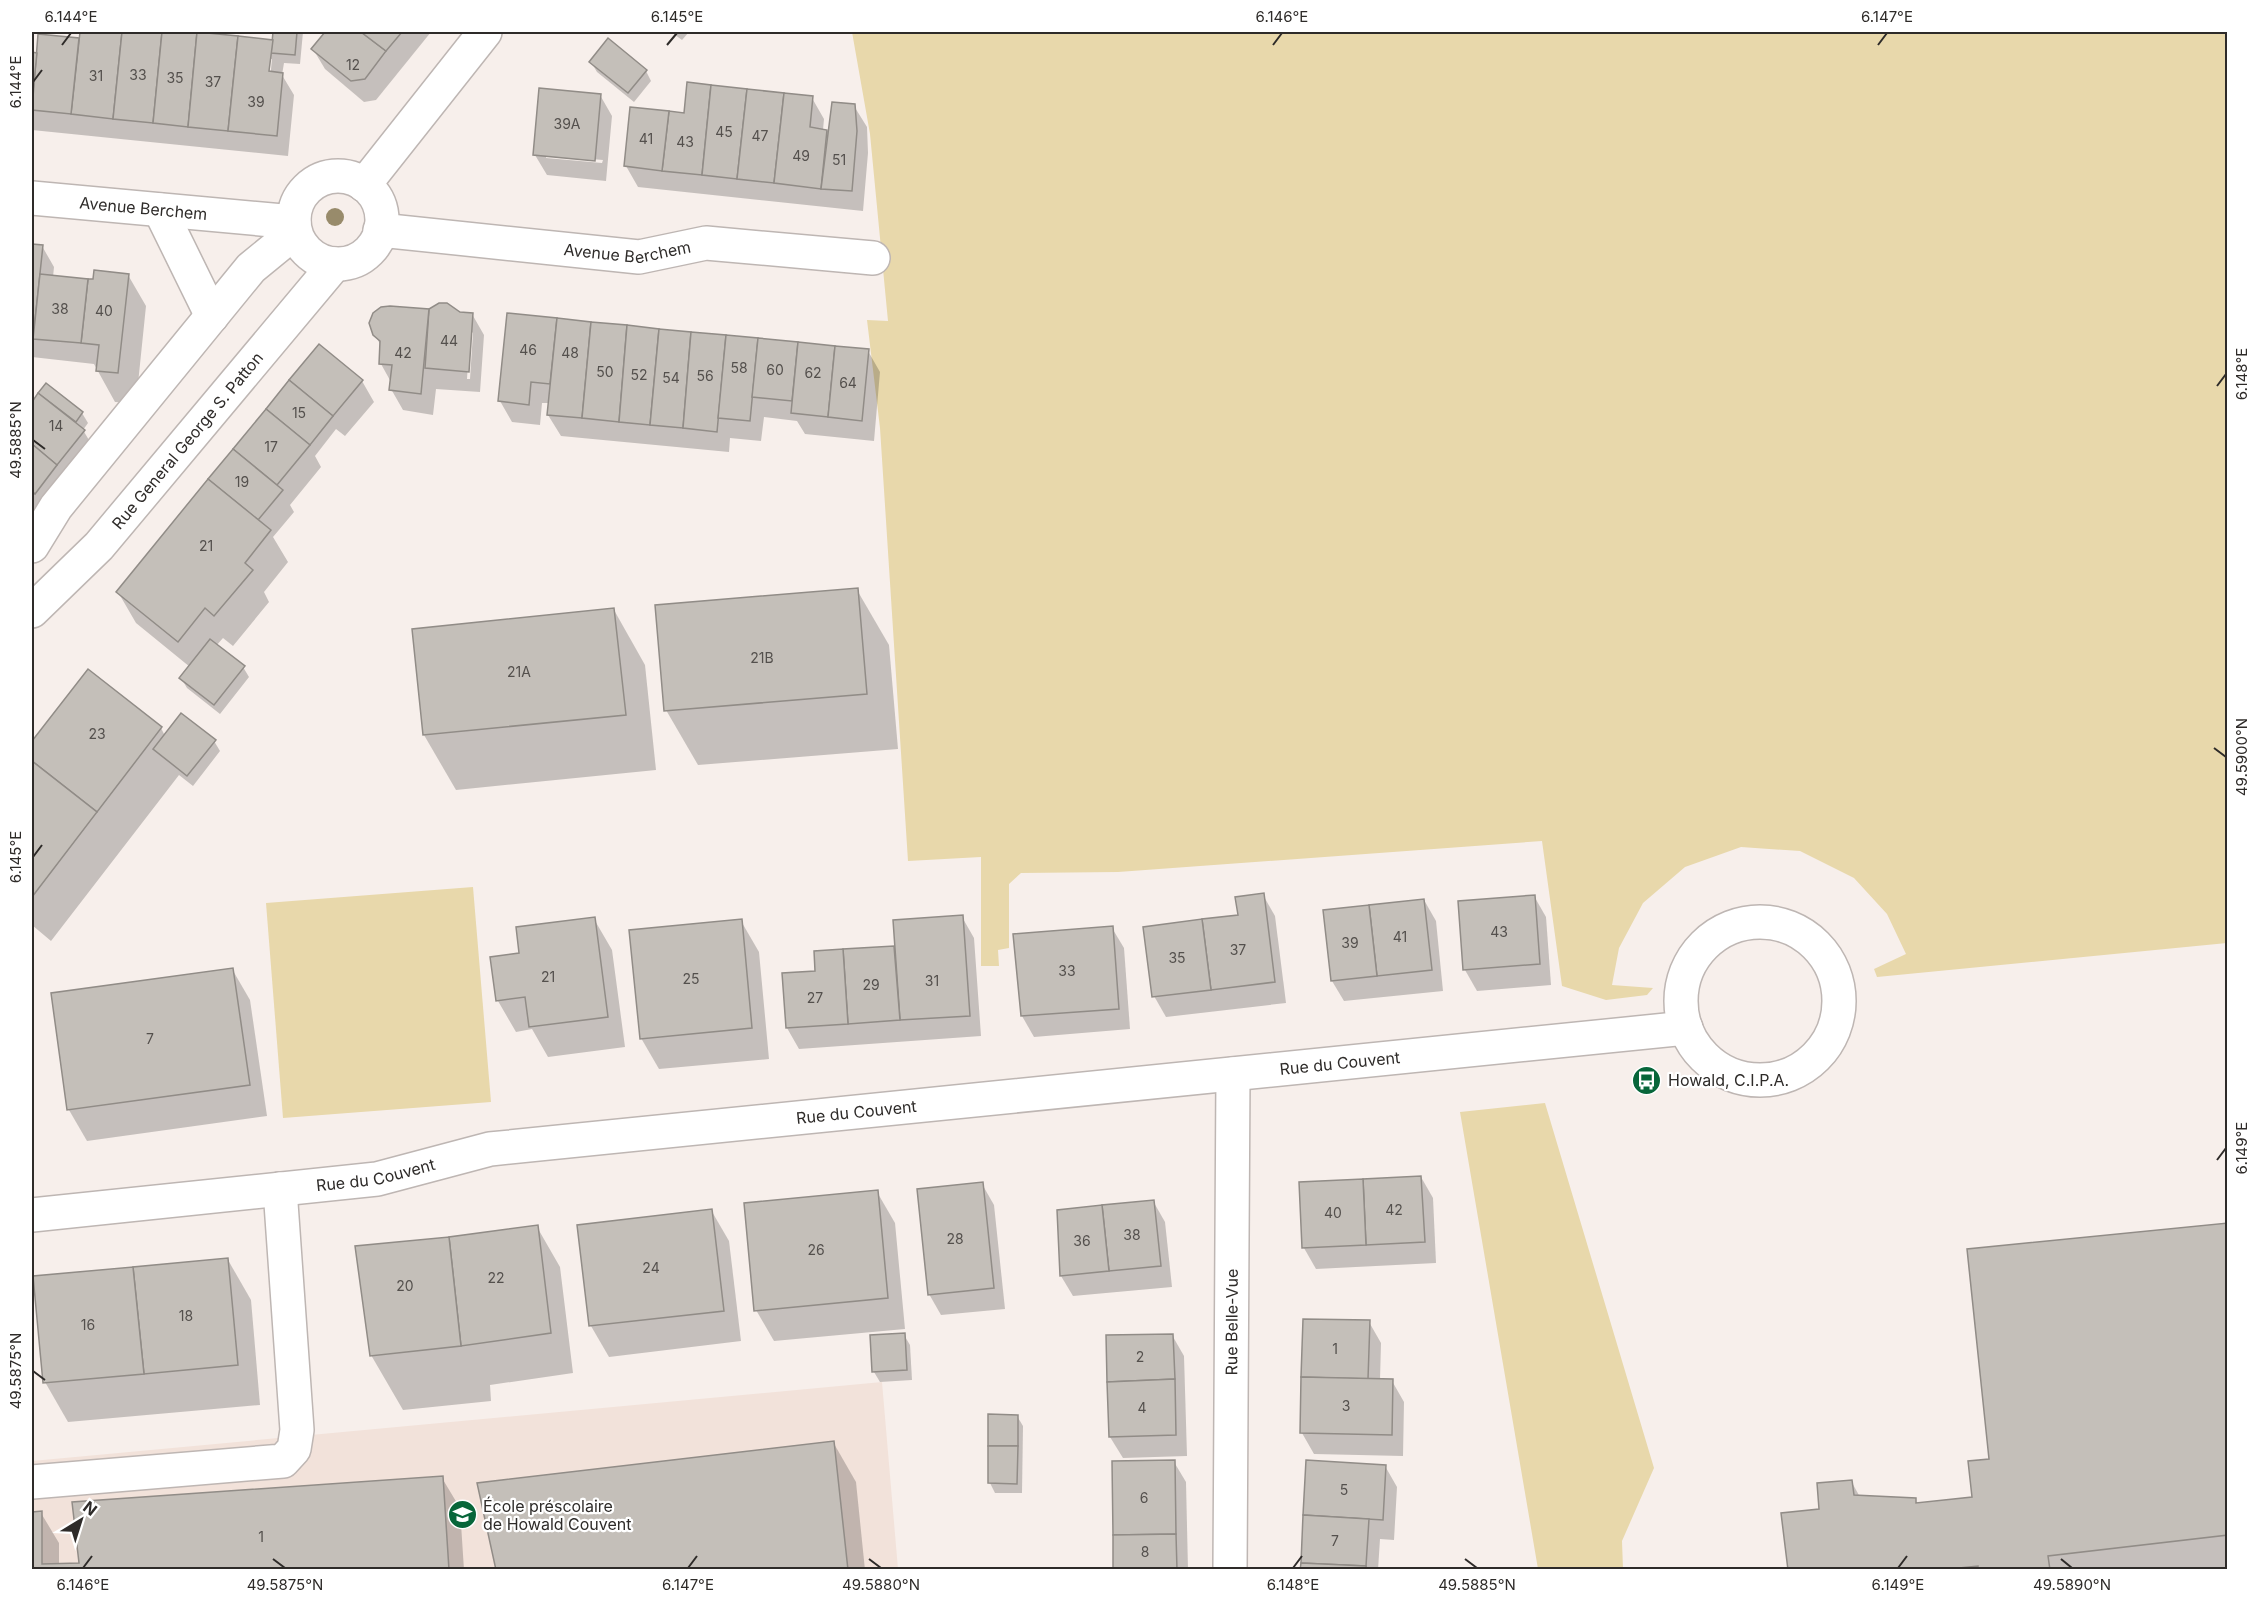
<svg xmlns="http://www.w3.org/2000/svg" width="2259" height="1601" viewBox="0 0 2259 1601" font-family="Inter,sans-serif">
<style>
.built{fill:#f2e2da}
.green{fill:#e8d8ab}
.shadow{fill:#0003;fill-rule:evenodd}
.building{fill:#c4bfb9;stroke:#918c87;stroke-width:1.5}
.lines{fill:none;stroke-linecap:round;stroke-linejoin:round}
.minor-casing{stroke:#beb6b3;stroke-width:36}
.minor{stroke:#fff;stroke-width:33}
.tree{fill:#988b6b}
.ticks{fill:none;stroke:#2e2b29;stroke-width:2}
.labels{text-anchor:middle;stroke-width:4.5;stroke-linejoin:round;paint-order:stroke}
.number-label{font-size:14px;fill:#54504d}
.street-label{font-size:16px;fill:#2e2b29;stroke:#fff}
.poi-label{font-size:16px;fill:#2e2b29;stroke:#fff;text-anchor:start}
.neatline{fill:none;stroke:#2e2b29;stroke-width:2}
.ticks-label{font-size:15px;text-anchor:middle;fill:#2e2b29}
</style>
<rect width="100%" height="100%" fill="#f7efeb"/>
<!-- built -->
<path class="built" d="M882 1382 898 1569 32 1570V1461Z"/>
<!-- green -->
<g class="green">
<path d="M852 32H2227V943L1877 977 1874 969 1906 954 1887 914 1854 878 1800 851 1741 847 1685 867 1643 903 1619 948 1612 985 1653 988 1647 995 1606 1000 1562 986 1542 841 1118 872 1021 873 1009 884V948L998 950 999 966H981V857L908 861 880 428 867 320 888 321 870 134Z"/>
<path d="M473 887 491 1102 283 1118 266 903Z"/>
<path d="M1545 1103 1654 1468 1622 1541 1623 1569H1538L1460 1112Z"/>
</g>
<!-- shadow -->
<g class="shadow">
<path d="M81 32H179L274 41 275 32H303L300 64 284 63 282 75 294 95 288 156 32 130V54H38L40 35 81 39ZM269 59H272L270 79H267Z"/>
<path d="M327 32H431L376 100 364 102 325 69 313 49Z"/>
<path d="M671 32H689L682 40Z"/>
<path d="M591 62 646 71 651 81 634 102 597 72Z"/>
<path d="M600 95 612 116 606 181 547 175 535 155ZM546 155 603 160 602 163 546 158Z"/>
<path d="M812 98 824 119 823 130 828 131 833 104 854 106 867 127 868 153 863 211 638 187 626 166Z"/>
<path d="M32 245 42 246 54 267 53 277 95 281 128 275 146 306 136 403 115 402 94 364 32 357Z"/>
<path d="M381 308 472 314 484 335 480 392 436 389 433 415 403 410 391 389V382L381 364 382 347 374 334ZM470 330 473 333 470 379H467Z"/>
<path d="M508 315 868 351 880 372 874 441 805 434 797 421 764 417 761 441 730 438 729 452 561 436 548 415 550 403H542L540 425 512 422 500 401Z"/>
<path d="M319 346 362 381 374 402 345 436 336 429 315 456 321 467 290 505 294 512 273 537 288 562 264 592 269 602 233 646 223 638 216 646 243 667 249 677 220 714 187 688 181 678 190 667 136 623 118 592Z"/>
<path d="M46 385 82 413 88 423 83 430 96 452 32 533V404Z"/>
<path d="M857 590 889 645 898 749 698 765 666 710Z"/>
<path d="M614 610 645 665 656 770 456 790 424 735Z"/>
<path d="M88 671 161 728 165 736 214 741 220 751 193 786 179 775 51 941 32 925V743Z"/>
<path d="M1263 895 1275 916 1286 1003 1166 1017 1154 996Z"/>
<path d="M1534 896 1546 917 1551 985 1477 991 1465 970Z"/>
<path d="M1424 900 1436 921 1443 991 1344 1001 1332 981Z"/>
<path d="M962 917 974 938 981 1036 799 1049 787 1028 817 973 816 952 896 947Z"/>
<path d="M594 919 612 950 625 1047 548 1057 532 1029 516 1032 498 1001 492 959 521 954Z"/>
<path d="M741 921 759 952 769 1059 659 1069 641 1038Z"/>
<path d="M1112 928 1124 948 1130 1029 1034 1037 1022 1016Z"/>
<path d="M232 969 250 1000 267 1116 87 1141 69 1110Z"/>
<path d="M1421 1177 1433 1198 1436 1263 1316 1269 1304 1248Z"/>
<path d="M982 1184 994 1205 1005 1309 941 1315 929 1294Z"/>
<path d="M877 1192 895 1223 905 1329 774 1341 756 1310Z"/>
<path d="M1153 1201 1165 1222 1172 1287 1073 1296 1061 1276Z"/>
<path d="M711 1210 729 1241 741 1341 609 1357 591 1326Z"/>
<path d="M2228 1224V1570H1789L1821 1510 1851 1481 1860 1497 1915 1500 1917 1504 1974 1498 1990 1460Z"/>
<path d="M537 1227 560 1267 573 1373 490 1385 491 1401 403 1410 371 1355 449 1238Z"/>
<path d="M228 1260 251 1300 260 1405 68 1422 45 1382Z"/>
<path d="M1369 1322 1381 1343 1380 1380 1392 1381 1404 1402 1403 1456 1314 1454 1302 1433Z"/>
<path d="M904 1335 910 1345 912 1380 880 1382 874 1372Z"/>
<path d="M1172 1335 1184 1356 1187 1456 1123 1458 1110 1437Z"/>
<path d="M1017 1416 1023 1426 1022 1493H995L990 1483Z"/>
<path d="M833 1442 856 1482 865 1570H497Z"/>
<path d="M1174 1462 1186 1482 1188 1570H1115Z"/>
<path d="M1385 1466 1397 1487 1394 1540 1380 1539 1378 1570H1302Z"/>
<path d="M442 1478 460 1508 464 1570H32V1513H41L59 1543V1565L80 1564Z"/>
</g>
<!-- building -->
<g class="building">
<path d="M80 32H122L113 119 71 114Z"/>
<path d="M122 32H162L153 123 113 119Z"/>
<path d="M162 32H197L188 127 153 123Z"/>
<path d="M197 32 238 36 228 131 188 127Z"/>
<path d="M273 32H297L295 55 271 53Z"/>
<path d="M325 32H361L386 51 365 79 351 81 311 49Z"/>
<path d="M361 32H402L386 51Z"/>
<path d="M38 34 79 38 71 114 32 110Z"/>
<path d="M238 36 273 40 269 71 283 73 277 136 228 131Z"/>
<path d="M608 38 647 70 628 93 589 62Z"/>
<path d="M32 52 37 53 32 100Z"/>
<path d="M687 82 711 85 702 175 662 171 669 111 684 113Z"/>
<path d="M711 85 747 89 737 179 702 175Z"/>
<path d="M539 88 601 94 595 161 533 155Z"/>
<path d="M747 89 784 93 774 183 737 179Z"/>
<path d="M784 93 813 96 810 127 827 130 821 189 774 183Z"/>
<path d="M832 102 855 104 857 131 852 191 821 189Z"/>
<path d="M630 107 669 111 662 171 624 166Z"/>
<path d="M32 244 43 245 33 339 32 338Z"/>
<path d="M94 270 129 274 118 373 96 371 99 345 81 343 88 279H93Z"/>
<path d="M40 274 88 279 81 343 33 339Z"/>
<path d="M439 303H447L460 312 473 313 469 372 425 368 429 309Z"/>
<path d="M390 306 429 309 421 394 389 390 392 365 379 364 380 341 373 335 369 323 373 313 381 307Z"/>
<path d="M507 313 557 318 550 384 531 382 529 405 498 401Z"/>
<path d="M557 318 591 322 582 418 547 415Z"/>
<path d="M591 322 627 325 619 422 582 418Z"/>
<path d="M627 325 659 329 650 425 619 422Z"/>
<path d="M659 329 691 332 683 428 650 425Z"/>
<path d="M691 332 726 335 717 432 683 428Z"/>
<path d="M726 335 758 338 750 421 718 418Z"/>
<path d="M758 338 798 342 792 401 752 397Z"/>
<path d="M798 342 835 346 828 417 791 413Z"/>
<path d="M319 344 363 380 333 416 289 380Z"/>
<path d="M835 346 869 349 862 421 828 417Z"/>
<path d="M289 380 333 416 310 445 266 409Z"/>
<path d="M46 383 83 412 76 422 38 393Z"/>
<path d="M38 393 85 430 57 465 32 444V402Z"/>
<path d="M266 409 310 445 277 485 233 449Z"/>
<path d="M32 444 57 465 35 494 32 491Z"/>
<path d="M233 449 283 490 258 520 208 479Z"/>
<path d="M208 479 271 530 245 563 253 570 214 616 205 608 178 642 116 592Z"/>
<path d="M858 588 867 694 664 711 655 605Z"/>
<path d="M614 608 626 715 423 735 412 629Z"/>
<path d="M210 639 245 666 214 705 179 678Z"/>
<path d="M88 669 162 727 97 812 32 761V741Z"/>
<path d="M181 713 216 740 187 776 153 749Z"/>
<path d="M32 761 97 812 32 897Z"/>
<path d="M1264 893 1275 982 1211 990 1202 919 1238 915 1235 897Z"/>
<path d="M1535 895 1540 964 1463 970 1458 901Z"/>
<path d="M1424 899 1432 970 1377 976 1369 905Z"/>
<path d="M1369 905 1377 976 1331 981 1323 910Z"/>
<path d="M963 915 970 1016 900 1020 893 920Z"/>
<path d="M595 917 608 1017 529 1027 525 997 496 1001 490 957 519 953 516 927Z"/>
<path d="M742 919 752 1028 640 1039 629 930Z"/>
<path d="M1202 919 1211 990 1152 997 1143 927Z"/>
<path d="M1113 926 1119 1009 1021 1016 1013 934Z"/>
<path d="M894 946 900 1020 848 1024 843 949Z"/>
<path d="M843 949 848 1024 786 1028 782 973 815 971 814 951Z"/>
<path d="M233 968 250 1085 67 1110 51 993Z"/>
<path d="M1421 1176 1425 1242 1366 1245 1363 1179Z"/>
<path d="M1363 1179 1366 1245 1302 1248 1299 1182Z"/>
<path d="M983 1182 994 1288 928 1295 917 1189Z"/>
<path d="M878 1190 888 1298 754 1311 744 1203Z"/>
<path d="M1154 1200 1161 1266 1109 1271 1102 1205Z"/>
<path d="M1102 1205 1109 1271 1060 1276 1057 1210Z"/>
<path d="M712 1209 724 1311 589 1326 577 1225Z"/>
<path d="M2228 1223V1535L2048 1556 2050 1570H1978V1566L1939 1570H1788L1781 1513 1819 1509 1817 1483 1852 1480 1854 1495 1916 1498V1503L1972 1497 1968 1461 1989 1459 1967 1249Z"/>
<path d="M538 1225 551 1333 461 1346 449 1237Z"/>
<path d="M449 1237 461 1346 370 1356 355 1246Z"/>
<path d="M228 1258 238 1365 144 1374 133 1267Z"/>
<path d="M133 1267 144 1374 43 1383 33 1276Z"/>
<path d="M1303 1319 1370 1320 1368 1379 1301 1377Z"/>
<path d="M905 1333 907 1370 872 1372 870 1335Z"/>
<path d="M1173 1334 1175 1379 1107 1382 1106 1335Z"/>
<path d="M1301 1377 1393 1379 1392 1435 1300 1433Z"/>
<path d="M1175 1379 1176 1435 1109 1437 1107 1382Z"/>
<path d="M988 1414 1018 1415V1446H988Z"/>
<path d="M834 1441 848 1570H496L477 1483Z"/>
<path d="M988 1446H1018L1017 1484 988 1483Z"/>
<path d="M1175 1460 1176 1534 1113 1535 1112 1461Z"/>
<path d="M1306 1460 1386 1465 1383 1520 1303 1515Z"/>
<path d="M443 1476 449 1570H32V1512L42 1511V1564L79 1563 72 1502Z"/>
<path d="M1303 1515 1369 1519 1366 1566 1301 1563Z"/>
<path d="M1176 1534 1177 1570H1113V1535Z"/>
<path d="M1301 1563 1366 1566V1570H1300Z"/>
</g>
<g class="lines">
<defs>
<g id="minor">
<circle cx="338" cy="220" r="44"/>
<path d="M364 185 485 32"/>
<path id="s1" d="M32 198 294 222"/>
<path d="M160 210 212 316"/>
<path id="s2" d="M380 230 639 257 706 243 873 258"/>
<path d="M32 546 56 507 251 268 295 232"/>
<path id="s3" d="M32 611 99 546 335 264"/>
<circle cx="1760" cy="1001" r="79"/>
<path id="s4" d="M32 1215 377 1179 490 1149 1686 1028"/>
<path d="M32 1482 283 1461 294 1449 297 1430 280 1189"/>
<path id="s5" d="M1230 1570 1233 1074"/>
</g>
</defs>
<!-- minor casing -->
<use href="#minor" class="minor-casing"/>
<!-- minor -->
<use href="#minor" class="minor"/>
</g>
<!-- trees -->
<circle class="tree" cx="335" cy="217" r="9"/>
<!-- ticks -->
<path class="ticks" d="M62 45 71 33M667 45 677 33M1273 45 1282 33M1878 45 1887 33M33 82 42 70M2217 386 2226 374M33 440 45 449M2214 748 2226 757M33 857 42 845M2217 1160 2226 1148M33 1371 45 1380M273 1559 285 1568M869 1559 881 1568M1465 1559 1477 1568M2061 1559 2072 1568M83 1568 92 1556M688 1568 697 1556M1293 1568 1302 1556M1898 1568 1907 1556"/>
<!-- icons -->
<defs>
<symbol id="bus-disc" viewBox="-11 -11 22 22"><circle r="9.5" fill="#07663a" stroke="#fff"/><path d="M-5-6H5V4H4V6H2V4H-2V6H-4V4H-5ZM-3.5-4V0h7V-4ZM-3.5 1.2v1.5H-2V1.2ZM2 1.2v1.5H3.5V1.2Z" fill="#fff"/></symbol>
<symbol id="school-disc" viewBox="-11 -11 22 22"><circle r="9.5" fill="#07663a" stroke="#fff"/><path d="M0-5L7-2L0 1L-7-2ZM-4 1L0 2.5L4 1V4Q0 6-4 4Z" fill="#fff"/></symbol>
</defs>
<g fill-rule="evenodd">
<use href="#bus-disc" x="1630" y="1064" width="33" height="33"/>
<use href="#school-disc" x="446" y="1498" width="33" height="33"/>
</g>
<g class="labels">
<!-- number labels -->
<g class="number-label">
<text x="353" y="70">12</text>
<text x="138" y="80">33</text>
<text x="96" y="81">31</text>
<text x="175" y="83">35</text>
<text x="213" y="87">37</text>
<text x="256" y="107">39</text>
<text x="567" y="129">39A</text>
<text x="724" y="137">45</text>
<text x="760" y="141">47</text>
<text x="646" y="144">41</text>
<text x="685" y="147">43</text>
<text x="801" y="161">49</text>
<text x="839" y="165">51</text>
<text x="60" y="314">38</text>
<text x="104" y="316">40</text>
<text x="449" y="346">44</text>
<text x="528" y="355">46</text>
<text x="403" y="358">42</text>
<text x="570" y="358">48</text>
<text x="739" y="373">58</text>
<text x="775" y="375">60</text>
<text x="605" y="377">50</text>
<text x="813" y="378">62</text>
<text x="639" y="380">52</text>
<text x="705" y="381">56</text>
<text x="671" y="383">54</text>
<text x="848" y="388">64</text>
<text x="299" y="418">15</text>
<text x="56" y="431">14</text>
<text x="271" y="452">17</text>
<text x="242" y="487">19</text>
<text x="206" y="551">21</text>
<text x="762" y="663">21B</text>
<text x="519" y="677">21A</text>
<text x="97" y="739">23</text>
<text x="1499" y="937">43</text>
<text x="1400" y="942">41</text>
<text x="1350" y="948">39</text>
<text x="1238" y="955">37</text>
<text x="1177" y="963">35</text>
<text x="1067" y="976">33</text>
<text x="548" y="982">21</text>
<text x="691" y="984">25</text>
<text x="932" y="986">31</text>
<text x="871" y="990">29</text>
<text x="815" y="1003">27</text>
<text x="150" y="1044">7</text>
<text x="1394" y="1215">42</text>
<text x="1333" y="1218">40</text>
<text x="1132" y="1240">38</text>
<text x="955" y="1244">28</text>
<text x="1082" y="1246">36</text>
<text x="816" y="1255">26</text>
<text x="651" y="1273">24</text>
<text x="496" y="1283">22</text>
<text x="405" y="1291">20</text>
<text x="186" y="1321">18</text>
<text x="88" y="1330">16</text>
<text x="1335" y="1354">1</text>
<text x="1140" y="1362">2</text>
<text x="1346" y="1411">3</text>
<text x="1142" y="1413">4</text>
<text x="1344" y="1495">5</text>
<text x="1144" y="1503">6</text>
<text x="261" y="1542">1</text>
<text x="1335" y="1546">7</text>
<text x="1145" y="1557">8</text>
</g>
<!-- street labels -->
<g class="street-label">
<text dy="6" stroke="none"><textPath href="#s1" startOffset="112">Avenue Berchem</textPath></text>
<text dy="6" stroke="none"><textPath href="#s2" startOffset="249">Avenue Berchem</textPath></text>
<text dy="6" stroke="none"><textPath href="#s3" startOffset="231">Rue General George S. Patton</textPath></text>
<text dy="6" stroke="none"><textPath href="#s4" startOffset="1318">Rue du Couvent</textPath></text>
<text dy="6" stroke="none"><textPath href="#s4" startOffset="832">Rue du Couvent</textPath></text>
<text dy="6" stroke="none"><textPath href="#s4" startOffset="346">Rue du Couvent</textPath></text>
<text dy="6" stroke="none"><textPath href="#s5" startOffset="248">Rue Belle-Vue</textPath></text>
</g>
<!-- poi labels -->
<g class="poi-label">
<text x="1668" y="1086">Howald, C.I.P.A.</text>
<text x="483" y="1512">École préscolaire<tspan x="483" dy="18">de Howald Couvent</tspan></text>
</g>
</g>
<!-- border -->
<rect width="2259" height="1601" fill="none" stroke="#ffffff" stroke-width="66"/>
<!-- north arrow -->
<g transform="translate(81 1520) rotate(38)" stroke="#ffffff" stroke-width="4.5" paint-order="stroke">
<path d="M0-4.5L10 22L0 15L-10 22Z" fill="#2e2b29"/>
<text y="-9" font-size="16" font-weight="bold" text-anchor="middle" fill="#2e2b29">N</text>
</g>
<rect x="33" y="33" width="2193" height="1535" class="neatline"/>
<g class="ticks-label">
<text x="71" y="22">6.144°E</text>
<text x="677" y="22">6.145°E</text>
<text x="1282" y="22">6.146°E</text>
<text x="1887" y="22">6.147°E</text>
<text transform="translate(16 82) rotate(-90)" y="5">6.144°E</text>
<text transform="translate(2242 374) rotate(-90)" y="5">6.148°E</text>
<text transform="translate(16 440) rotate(-90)" y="5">49.5885°N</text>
<text transform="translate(2242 757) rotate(-90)" y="5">49.5900°N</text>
<text transform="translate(16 857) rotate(-90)" y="5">6.145°E</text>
<text transform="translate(2242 1148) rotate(-90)" y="5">6.149°E</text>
<text transform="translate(16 1371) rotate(-90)" y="5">49.5875°N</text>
<text x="83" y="1590">6.146°E</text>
<text x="285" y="1590">49.5875°N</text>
<text x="688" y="1590">6.147°E</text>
<text x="881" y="1590">49.5880°N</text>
<text x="1293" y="1590">6.148°E</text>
<text x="1477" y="1590">49.5885°N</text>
<text x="1898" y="1590">6.149°E</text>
<text x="2072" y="1590">49.5890°N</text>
</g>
</svg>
